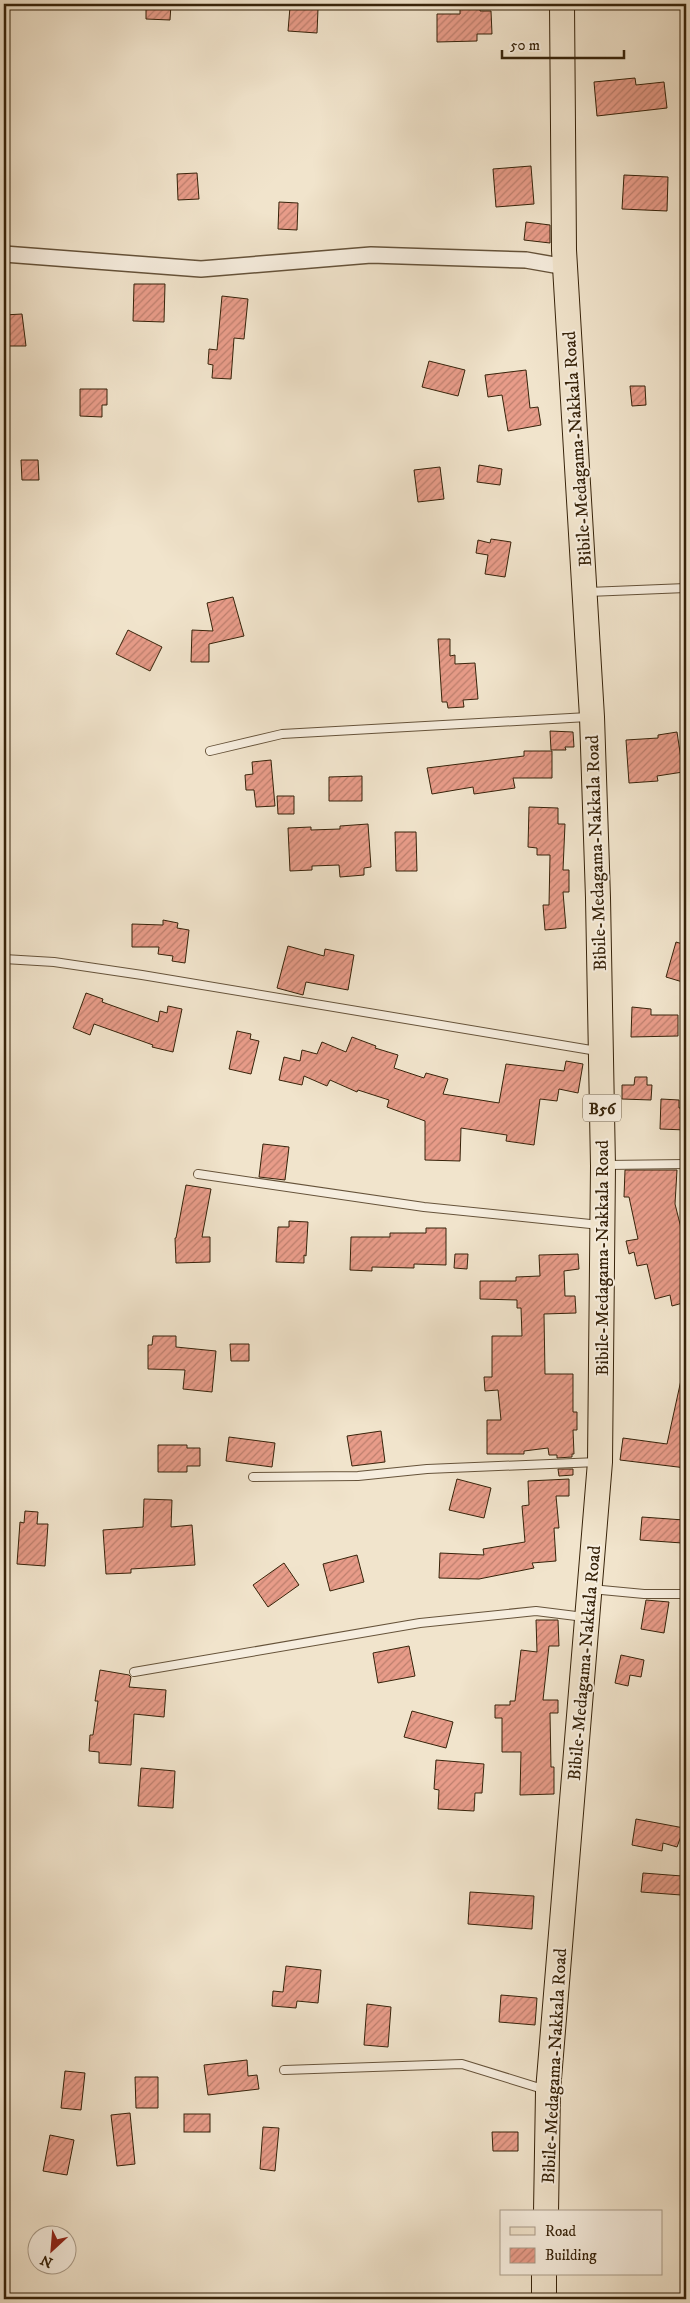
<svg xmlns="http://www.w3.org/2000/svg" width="690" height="2303" viewBox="0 0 690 2303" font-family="'IM FELL DW Pica',serif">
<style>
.building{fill:url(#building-hatch);stroke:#37230a}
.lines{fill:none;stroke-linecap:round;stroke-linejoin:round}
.lane-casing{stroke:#66533a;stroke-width:10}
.street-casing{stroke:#66533a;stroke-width:18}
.primary-casing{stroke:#37230a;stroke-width:26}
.lane{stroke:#f6edde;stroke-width:8}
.street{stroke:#f6edde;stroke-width:15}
.primary{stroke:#f1e4cc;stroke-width:24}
.labels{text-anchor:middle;stroke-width:4;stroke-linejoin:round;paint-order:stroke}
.shield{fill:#f6edde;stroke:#70604a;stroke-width:1}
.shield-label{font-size:16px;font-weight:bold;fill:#37230a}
.street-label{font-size:18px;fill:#37230a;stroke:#f6edde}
</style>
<defs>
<pattern id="building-hatch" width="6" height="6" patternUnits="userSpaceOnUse" patternTransform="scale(1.25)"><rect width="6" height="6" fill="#e89c89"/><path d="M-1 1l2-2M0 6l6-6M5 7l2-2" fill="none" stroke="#bd7f6e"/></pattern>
</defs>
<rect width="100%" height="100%" fill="#f1e4cc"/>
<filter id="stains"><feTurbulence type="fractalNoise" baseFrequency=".004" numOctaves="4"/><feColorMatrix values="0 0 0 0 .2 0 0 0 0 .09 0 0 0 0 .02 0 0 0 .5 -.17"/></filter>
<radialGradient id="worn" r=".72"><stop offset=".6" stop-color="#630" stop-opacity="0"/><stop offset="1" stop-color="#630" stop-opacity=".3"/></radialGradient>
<!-- building -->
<g class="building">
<path d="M146 4H171L170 20 146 19Z"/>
<path d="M480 4V11H491L492 34H477V41L437 42V14H460V5Z"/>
<path d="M290 7 318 9 317 33 288 31Z"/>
<path d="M635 78 636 85 664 82 667 108 597 116 594 82Z"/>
<path d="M531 166 534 204 496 207 493 169Z"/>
<path d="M197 173 199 199 178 200 177 174Z"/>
<path d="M624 175 668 177 667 211 622 209Z"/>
<path d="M279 202 298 203 297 230 278 229Z"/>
<path d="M526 222 550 225V243L524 240Z"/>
<path d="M134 284H165L164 322 133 321Z"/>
<path d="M222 296 248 299 244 339 234 338 231 379 212 378 213 365 208 364 209 349 217 350Z"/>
<path d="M22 314 26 346H4V315Z"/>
<path d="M429 361 465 370 458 396 422 387Z"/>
<path d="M526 370 530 408 538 407 541 425 508 431 502 395 488 397 485 375Z"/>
<path d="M630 386H645L646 405 632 406Z"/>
<path d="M80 389H107V405H102V417L80 416Z"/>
<path d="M21 460H38L39 480H22Z"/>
<path d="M479 465 502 469 500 485 477 482Z"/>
<path d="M440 467 444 499 418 502 414 470Z"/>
<path d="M491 539 511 542 505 577 485 574 488 555 476 553 478 540 490 543Z"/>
<path d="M233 597 244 636 209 644V662H191L192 630 213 631 207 603Z"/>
<path d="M128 630 162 647 150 671 116 654Z"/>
<path d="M438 639H450V656L455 655V664L475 663 478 699 463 700 464 707 448 708 447 702H442Z"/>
<path d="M550 731 573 732 574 747H565L566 750H551Z"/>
<path d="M677 732 683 772 657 776 658 781 629 783 626 740 658 738V735Z"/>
<path d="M524 751H552V778H513L515 788 474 794 473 787 432 794 427 768 524 756Z"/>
<path d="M271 760 275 806 256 807 254 790H246L245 775 253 774 252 762Z"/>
<path d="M362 776V801H329V777Z"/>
<path d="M277 796H294V814H278Z"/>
<path d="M529 807 558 808V824H565L563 870H569V892H563L566 928 545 930 543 905H549L550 855H537V848L528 847Z"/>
<path d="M368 824 371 867 364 868V875L340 877 339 865 312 866V870L290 871 288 828 311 827V830L340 829V826Z"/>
<path d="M395 832H416L417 871H396Z"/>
<path d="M163 920 178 923 177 928 189 930 185 963 172 961 173 956 158 954 159 947H132V924L163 925Z"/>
<path d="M676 942 686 945V983L666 977Z"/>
<path d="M288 946 324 956 325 949 354 955 348 990 306 982 303 995 277 988Z"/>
<path d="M86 993 103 999 102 1002 158 1022 160 1011 167 1013 168 1006 182 1009 173 1052 152 1047 153 1045 94 1024 90 1035 73 1028Z"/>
<path d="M632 1007 651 1009V1015H678V1036L631 1037Z"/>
<path d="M237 1031 251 1034 250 1039 259 1041 251 1074 229 1069Z"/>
<path d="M352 1037 376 1046 375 1048 398 1055 394 1068 424 1078 426 1073 448 1079 443 1094 499 1103 506 1064 564 1071 566 1061 583 1064 578 1093 559 1089 557 1101 540 1099 534 1145 506 1141 507 1135 461 1128 460 1161 425 1160V1121L387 1107 389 1100 358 1090 357 1092 330 1080 327 1086 304 1076 302 1085 279 1080 284 1057 300 1061 302 1050 317 1054 322 1042 346 1052Z"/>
<path d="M635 1077H647V1085H652L651 1100 622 1099V1085H634Z"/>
<path d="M661 1099 679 1100V1108H686V1130L660 1129Z"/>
<path d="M263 1144 289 1147 285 1180 259 1177Z"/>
<path d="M625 1170H677L675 1204 686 1248V1302L672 1306 670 1295 655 1299 647 1264 637 1266 634 1252 629 1254 626 1241 638 1239 629 1197H624Z"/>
<path d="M186 1185 211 1189 202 1237H210V1262L176 1263 175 1238H176Z"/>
<path d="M289 1221 308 1222 306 1256 304 1255V1263L276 1262 278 1227H289Z"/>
<path d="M426 1228H446V1265L414 1264V1268L372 1267V1271L350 1270 351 1237H390V1233H426Z"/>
<path d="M455 1254H468L467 1269 454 1268Z"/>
<path d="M578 1254 579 1269 564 1271 565 1296H575L576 1313 544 1314 545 1374H573V1412H577V1430H573L574 1454H572V1457L557 1458V1455H549L548 1448 524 1451V1454H487V1420H501L498 1390 485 1391 484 1377H492V1336H522L521 1308H517V1300L480 1299V1281H516V1277L540 1276 539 1255Z"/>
<path d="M153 1336H176V1347L216 1351 212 1392 183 1389 185 1370 148 1369V1345H152Z"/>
<path d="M230 1344H249V1361H231Z"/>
<path d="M681 1380 686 1381V1468L620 1460 623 1438 667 1444Z"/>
<path d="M381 1431 385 1462 352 1466 347 1436Z"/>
<path d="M229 1437 275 1443 272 1467 226 1461Z"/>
<path d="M158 1445H187V1448H200V1466H187V1472H158Z"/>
<path d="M558 1469H573V1475L559 1476Z"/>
<path d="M457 1479 491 1488 484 1518 449 1510Z"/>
<path d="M569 1479V1496H556L559 1528H554L556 1561 532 1563 534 1568 479 1579 439 1578 440 1553 484 1555 483 1549 525 1542 522 1506 529 1505 528 1481Z"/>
<path d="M144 1499 172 1500 171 1527 192 1525 195 1565 131 1569V1573L106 1574 103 1530 143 1527Z"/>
<path d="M25 1511 38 1512 37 1524H48L45 1566 17 1564 20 1522 24 1523Z"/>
<path d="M642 1517 684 1520 682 1543 640 1540Z"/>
<path d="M357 1555 364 1582 330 1591 323 1564Z"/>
<path d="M284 1563 299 1585 268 1607 253 1585Z"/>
<path d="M646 1600 669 1602 664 1633 641 1629Z"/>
<path d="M536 1620H558L559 1646H549L543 1700H558V1713H550L551 1767H554V1794L520 1795 521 1752H502V1718H495V1705H510V1701H515L521 1650 537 1652Z"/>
<path d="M409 1646 415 1676 378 1683 373 1653Z"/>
<path d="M621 1655 644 1660 641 1677 630 1675 628 1686 615 1683Z"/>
<path d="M100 1670 129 1675 131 1677 129 1687 166 1690 164 1717 134 1714 131 1765 99 1763V1752L89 1751 90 1735H93L98 1701H95Z"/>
<path d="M412 1711 453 1722 446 1748 404 1737Z"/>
<path d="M436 1760 484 1764 482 1793H475L474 1811 438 1809 439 1790 434 1789Z"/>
<path d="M141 1768 175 1771 173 1808 138 1806Z"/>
<path d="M636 1819 684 1828 677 1847 663 1843 662 1851 632 1845Z"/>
<path d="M643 1873 682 1876 681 1895 641 1892Z"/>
<path d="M470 1892 534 1896 532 1929 468 1924Z"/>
<path d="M286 1966 321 1970 318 2003 297 2001 296 2008 272 2006 273 1991 283 1992Z"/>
<path d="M501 1995 537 1998 535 2025 499 2022Z"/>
<path d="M367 2004 391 2007 388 2047 364 2045Z"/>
<path d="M247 2060 248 2076 257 2075 259 2089 208 2095 204 2065Z"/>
<path d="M65 2071 85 2073 81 2110 61 2108Z"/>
<path d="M135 2077H158V2108H136Z"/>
<path d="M130 2113 135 2164 117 2166 111 2115Z"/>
<rect x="184" y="2114" width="26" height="18"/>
<path d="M263 2127 279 2128 275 2171 260 2169Z"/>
<path d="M492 2132H518V2151H493Z"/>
<path d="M50 2135 74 2140 67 2175 43 2171Z"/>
</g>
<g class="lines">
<defs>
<g id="lane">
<path d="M588 592 686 588"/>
<path d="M210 751 282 734 588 717"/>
<path d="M4 959 54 962 142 975 597 1051"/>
<path d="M606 1165 686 1164"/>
<path d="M198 1174 424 1207 600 1225"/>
<path d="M253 1477 358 1476 427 1469 598 1462"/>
<path d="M591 1589 644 1594H686"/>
<path d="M134 1672 420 1623 536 1611 584 1617"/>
<path d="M284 2070 462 2064 546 2090"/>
</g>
<path id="street" d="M4 254 201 269 371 255 526 260 566 267"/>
<g id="primary">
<path d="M546 2212 548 2091 600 1462 603 1166 598 898 592 717 564 250 562 4"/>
<path d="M544 2299V2274"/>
</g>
</defs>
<!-- lane casing -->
<use href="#lane" class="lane-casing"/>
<!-- street casing -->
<use href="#street" class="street-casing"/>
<!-- primary casing -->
<use href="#primary" class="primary-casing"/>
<!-- lane -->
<use href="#lane" class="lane"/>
<!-- street -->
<use href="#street" class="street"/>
<!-- primary -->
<use href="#primary" class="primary"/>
</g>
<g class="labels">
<!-- shield labels -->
<rect class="shield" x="583" y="1094.5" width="38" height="27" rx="4"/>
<g class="shield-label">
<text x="602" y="1114">B56</text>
</g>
<!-- street labels -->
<g class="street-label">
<text transform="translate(577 449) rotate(-94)" y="6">Bibile-Medagama-Nakkala Road</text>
<text transform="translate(596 853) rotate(-92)" y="6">Bibile-Medagama-Nakkala Road</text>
<text transform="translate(602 1258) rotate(-90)" y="6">Bibile-Medagama-Nakkala Road</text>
<text transform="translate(584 1663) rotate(-85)" y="6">Bibile-Medagama-Nakkala Road</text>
<text transform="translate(554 2066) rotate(-87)" y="6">Bibile-Medagama-Nakkala Road</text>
</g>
</g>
<!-- margin -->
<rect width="690" height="2303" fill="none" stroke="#f1e4cc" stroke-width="20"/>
<rect x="5" y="5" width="680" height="2293" fill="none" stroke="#37230a" stroke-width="2.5"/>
<rect x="10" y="10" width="670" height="2283" fill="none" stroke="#37230a"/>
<!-- legend -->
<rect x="500" y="2210" width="162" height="65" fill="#f6edde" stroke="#aa9c89"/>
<rect x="510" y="2227" width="25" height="8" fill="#f1e4cc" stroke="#aa9c89"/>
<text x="545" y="2236" font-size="15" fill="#37230a">Road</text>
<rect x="510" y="2248" width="25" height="15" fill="url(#building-hatch)" stroke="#aa9c89"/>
<text x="545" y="2260" font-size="15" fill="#37230a">Building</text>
<!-- north arrow -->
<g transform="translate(52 2250) rotate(206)"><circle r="24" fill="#f6edde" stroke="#aa9c89"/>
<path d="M0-4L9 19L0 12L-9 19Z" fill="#8f2418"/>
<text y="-8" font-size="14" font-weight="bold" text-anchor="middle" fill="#37230a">N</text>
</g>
<!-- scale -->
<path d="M502 50v8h122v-8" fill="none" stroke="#37230a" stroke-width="2.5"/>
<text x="510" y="50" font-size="15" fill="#37230a" stroke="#f6edde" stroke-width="4" paint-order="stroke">50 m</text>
<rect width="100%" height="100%" filter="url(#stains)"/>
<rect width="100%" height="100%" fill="url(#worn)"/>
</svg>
